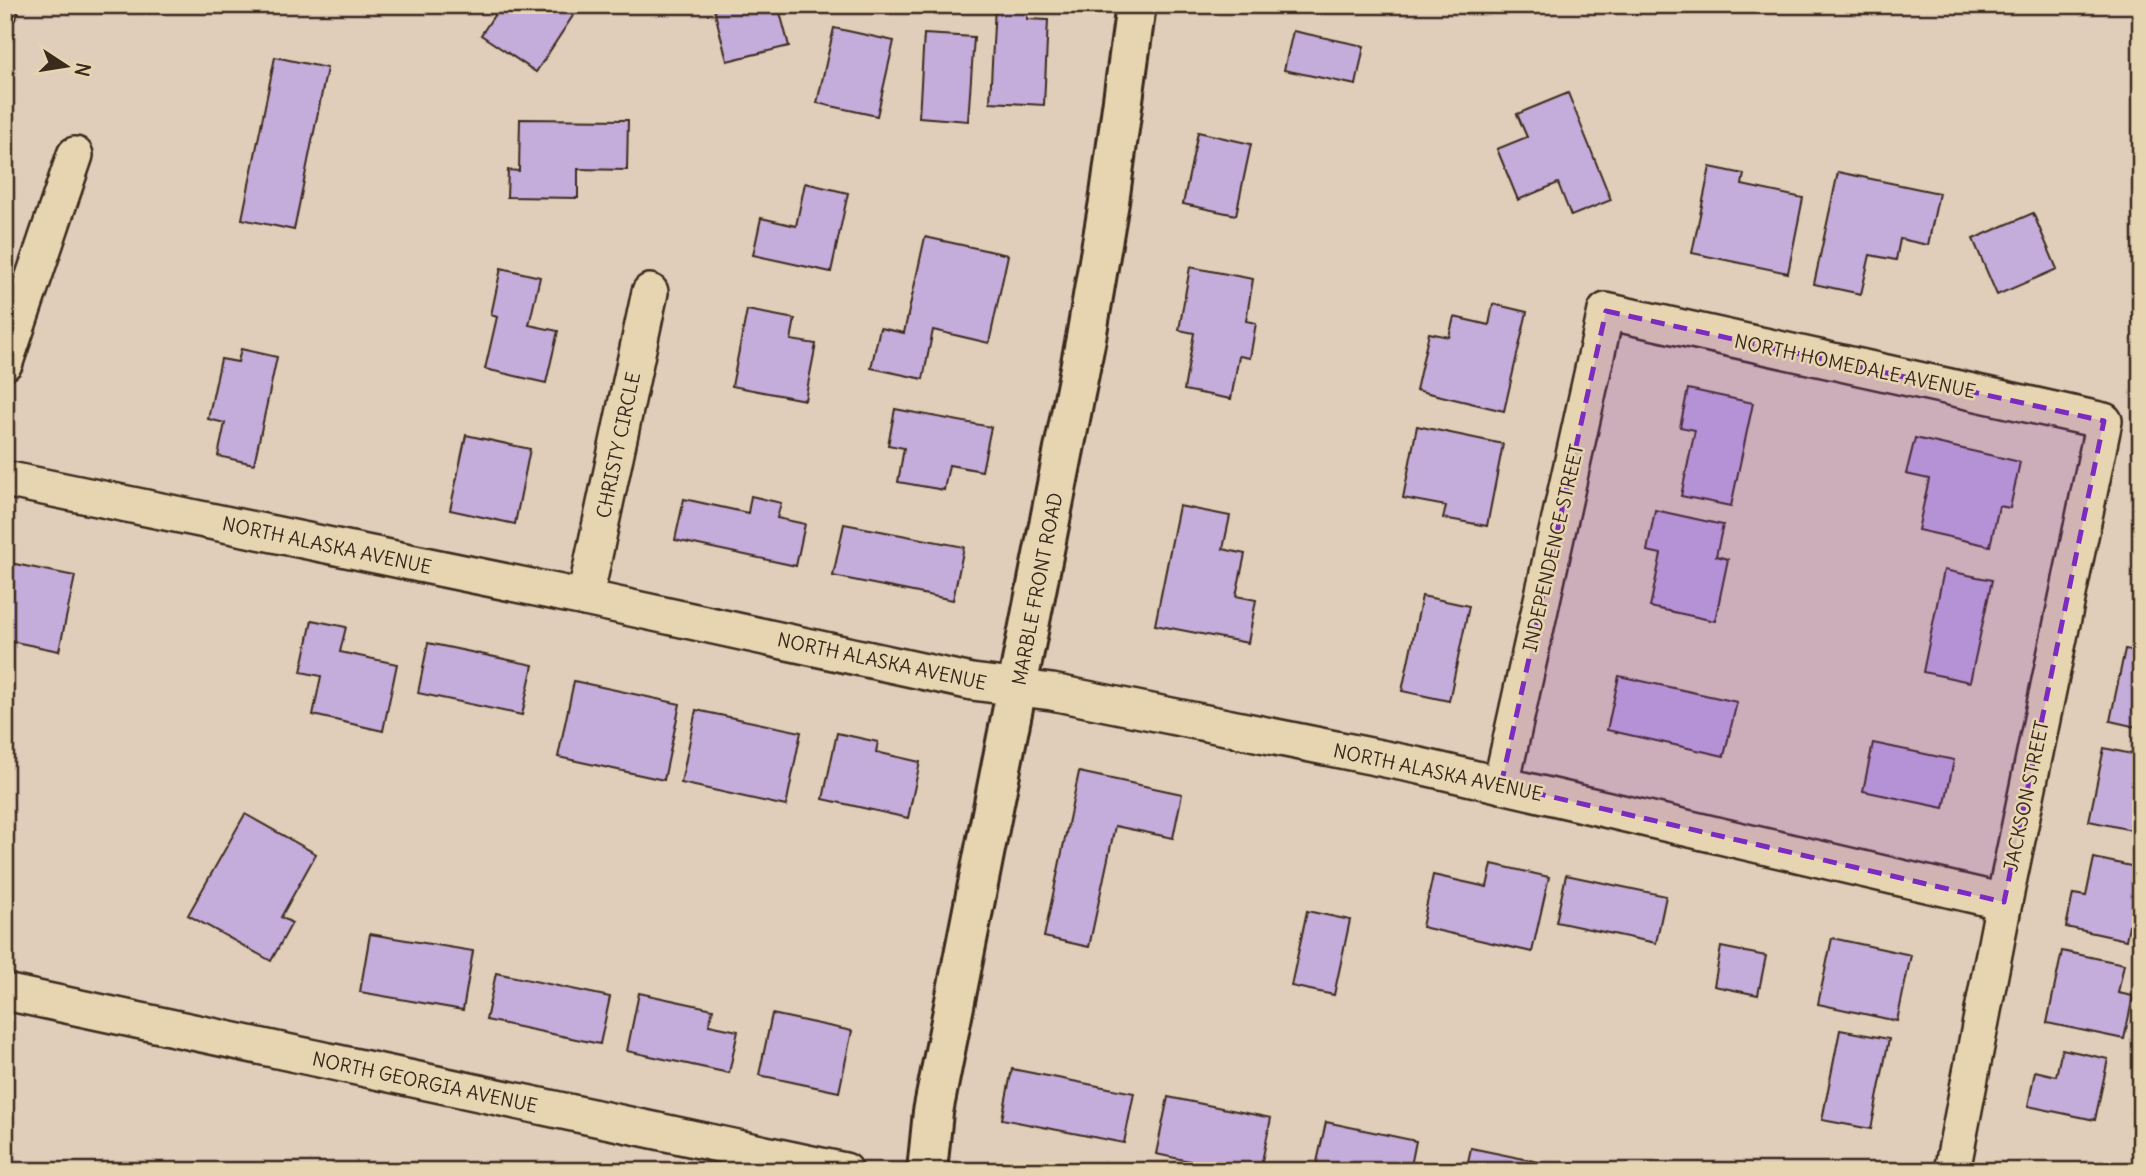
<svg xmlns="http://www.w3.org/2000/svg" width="2146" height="1176" viewBox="0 0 2146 1176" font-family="Delius,sans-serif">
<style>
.building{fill:#c4acdb;stroke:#3b2a1e;stroke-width:2}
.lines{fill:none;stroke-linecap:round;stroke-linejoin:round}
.street-casing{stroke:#3b2a1e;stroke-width:40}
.secondary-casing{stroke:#3b2a1e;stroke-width:44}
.street{stroke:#e7d5b2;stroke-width:35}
.secondary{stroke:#e7d5b2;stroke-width:38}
.marked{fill:#7b2cbf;fill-opacity:0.2;stroke:#7b2cbf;stroke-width:5;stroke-dasharray:14 9;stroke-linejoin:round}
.labels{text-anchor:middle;stroke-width:5;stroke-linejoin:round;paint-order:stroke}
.street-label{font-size:19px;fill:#3b2a1e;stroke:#e7d5b2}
</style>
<rect width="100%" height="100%" fill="#e0cdba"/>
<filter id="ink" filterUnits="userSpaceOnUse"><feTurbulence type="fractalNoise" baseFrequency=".0143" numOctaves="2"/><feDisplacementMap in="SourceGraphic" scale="14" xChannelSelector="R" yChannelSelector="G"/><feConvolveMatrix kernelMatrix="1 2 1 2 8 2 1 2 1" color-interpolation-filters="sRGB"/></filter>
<g filter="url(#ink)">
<!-- building -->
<g class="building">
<path d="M5 5 19 13 5 35Z"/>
<path d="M501 5H580L536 72 481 35Z"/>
<path d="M713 5H778L789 46 727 61Z"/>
<path d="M995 5H1027V19L1048 20 1044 105 990 102Z"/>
<path d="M834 28 894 41 877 116 817 103Z"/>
<path d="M1293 31 1364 46 1356 85 1284 70Z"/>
<path d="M924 34 974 37 968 121 919 117Z"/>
<path d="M275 57 327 68 294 230 242 219Z"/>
<path d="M1568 93 1611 200 1571 216 1558 183 1518 200 1497 149 1527 137 1517 114Z"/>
<path d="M520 119 628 120 627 170 578 169V198L507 197 508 170 519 171Z"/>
<path d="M1198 132 1251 144 1236 215 1183 204Z"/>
<path d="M1710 167 1744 174 1742 185 1803 198 1788 273 1692 253Z"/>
<path d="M1838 172 1939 193 1928 245 1900 239 1896 260 1870 255 1861 294 1814 284Z"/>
<path d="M805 183 848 193 831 272 753 255 761 218 796 226Z"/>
<path d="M2033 213 2057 269 1997 295 1973 239Z"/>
<path d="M925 237 1008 255 989 343 933 330 923 379 871 368 880 328 904 333Z"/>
<path d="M1190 267 1253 279 1246 321 1256 323 1250 358 1239 356 1231 399 1184 390 1194 333 1179 330Z"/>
<path d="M501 268 540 277 529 325 558 331 546 383 485 369 497 317 491 315Z"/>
<path d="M1493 304 1527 312 1504 411 1416 390 1429 333 1449 337 1454 317 1489 325Z"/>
<path d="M747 310 795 319 791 340 816 344 805 400 732 386Z"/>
<path d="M241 349 277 357 254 464 218 456 225 423 208 419 221 359 238 362Z"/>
<path d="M1688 389 1753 403 1731 506 1681 496 1695 430 1680 427Z"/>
<path d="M895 409 991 427 982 471 949 465 944 490 898 482 904 448 888 445Z"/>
<path d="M1417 426 1503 444 1487 526 1443 518 1446 506 1403 498Z"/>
<path d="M466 435 530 449 515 524 450 510Z"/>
<path d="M1915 438 2020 462 2010 508 1999 506 1990 546 1918 530 1929 479 1906 474Z"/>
<path d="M751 496 781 503 777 518 805 524 796 566 675 540 684 499 748 513Z"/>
<path d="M1179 506 1230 516 1223 549 1245 554 1236 596 1256 600 1248 643 1155 625Z"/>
<path d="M1655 510 1723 525 1716 556 1728 559 1715 621 1650 607 1661 554 1647 551Z"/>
<path d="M844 524 964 547 953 600 833 576Z"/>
<path d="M5 562 75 576 59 651 5 640Z"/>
<path d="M1944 570 1992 580 1970 682 1923 672Z"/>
<path d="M2141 571V616L2132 614Z"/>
<path d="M1422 596 1469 606 1449 701 1402 691Z"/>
<path d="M312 620 346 627 340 652 397 664 383 731 313 715 321 676 301 672Z"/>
<path d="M428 643 533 665 522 715 418 693Z"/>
<path d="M2125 649 2141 652V728L2110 721Z"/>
<path d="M1619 676 1737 702 1724 756 1607 730Z"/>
<path d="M574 681 680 704 664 780 558 757Z"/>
<path d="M696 710 801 732 786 806 681 783Z"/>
<path d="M837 733 878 742 876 752 920 762 908 818 823 799Z"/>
<path d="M1873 743 1954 760 1944 808 1863 791Z"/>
<path d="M2104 748 2141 756V832L2089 821Z"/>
<path d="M1079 772 1182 794 1173 838 1115 826 1089 947 1044 937Z"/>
<path d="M245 814 316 854 281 917 292 923 271 961 188 915Z"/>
<path d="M2094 858 2140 868 2135 894 2141 895V927L2129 925 2126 940 2066 927 2073 894 2086 896Z"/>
<path d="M1492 864 1549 877 1532 952 1422 927 1433 875 1487 887Z"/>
<path d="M1566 875 1666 896 1656 943 1556 922Z"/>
<path d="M1307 911 1350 920 1334 995 1291 986Z"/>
<path d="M370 934 473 951 463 1010 360 992Z"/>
<path d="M1832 938 1911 955 1897 1021 1818 1004Z"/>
<path d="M1721 947 1766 956 1758 995 1714 986Z"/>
<path d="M2062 951 2124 964 2118 993 2133 996 2124 1039 2047 1023Z"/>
<path d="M496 973 610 997 600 1044 486 1020Z"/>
<path d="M639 993 713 1009 709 1025 738 1031 729 1073 627 1051Z"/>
<path d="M772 1014 852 1031 839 1092 759 1075Z"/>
<path d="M1840 1030 1889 1039 1871 1129 1822 1120Z"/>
<path d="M2062 1049 2108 1059 2095 1120 2028 1106 2035 1071 2056 1076Z"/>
<path d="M1012 1069 1134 1093 1124 1143 1002 1119Z"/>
<path d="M1168 1097 1271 1118 1260 1171H1237L1156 1154Z"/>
<path d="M1326 1122 1416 1141 1410 1171H1315Z"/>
<path d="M1471 1148 1548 1164 1547 1171H1466Z"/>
</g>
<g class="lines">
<defs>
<g id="street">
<path d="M5 362 75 155"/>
<path d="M5 479 585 598 972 682 1052 692 1420 766 2004 902"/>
<path d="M585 598 650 292"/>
<path d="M1501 785 1606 311 2104 421 2004 902 1952 1171"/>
<path d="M5 992 845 1171"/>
</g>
<path id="secondary" d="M927 1171 933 1112 1086 338 1109 202 1136 5"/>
</defs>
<!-- street casing -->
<use href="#street" class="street-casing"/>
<!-- secondary casing -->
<use href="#secondary" class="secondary-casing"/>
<!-- street -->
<use href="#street" class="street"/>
<!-- secondary -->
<use href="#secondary" class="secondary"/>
</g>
</g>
<!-- marked area -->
<path class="marked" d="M1606 311 2104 421 2004 902 1501 785Z"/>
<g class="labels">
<!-- street labels -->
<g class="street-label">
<text transform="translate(1855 366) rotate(12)" y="7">NORTH HOMEDALE AVENUE</text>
<text transform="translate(618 445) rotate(-78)" y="7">CHRISTY CIRCLE</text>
<text transform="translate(327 545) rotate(12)" y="7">NORTH ALASKA AVENUE</text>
<text transform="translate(1553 548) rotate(-77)" y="7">INDEPENDENCE STREET</text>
<text transform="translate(1037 589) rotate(-79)" y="7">MARBLE FRONT ROAD</text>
<text transform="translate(882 661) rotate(12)" y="7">NORTH ALASKA AVENUE</text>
<text transform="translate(1438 772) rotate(12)" y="7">NORTH ALASKA AVENUE</text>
<text transform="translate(2026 796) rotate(-78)" y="7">JACKSON STREET</text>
<text transform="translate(425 1082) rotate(12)" y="7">NORTH GEORGIA AVENUE</text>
</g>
</g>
<!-- margin -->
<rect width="2146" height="1176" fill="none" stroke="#e7d5b2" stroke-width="28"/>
<rect x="14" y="14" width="2118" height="1148" fill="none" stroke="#3b2a1e" stroke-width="2.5" filter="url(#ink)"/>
<!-- north arrow -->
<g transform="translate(66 66) rotate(102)" stroke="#e7d5b2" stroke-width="5" paint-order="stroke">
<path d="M0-5L12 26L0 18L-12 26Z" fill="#3b2a1e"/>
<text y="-10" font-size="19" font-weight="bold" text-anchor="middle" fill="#3b2a1e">N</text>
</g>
</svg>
